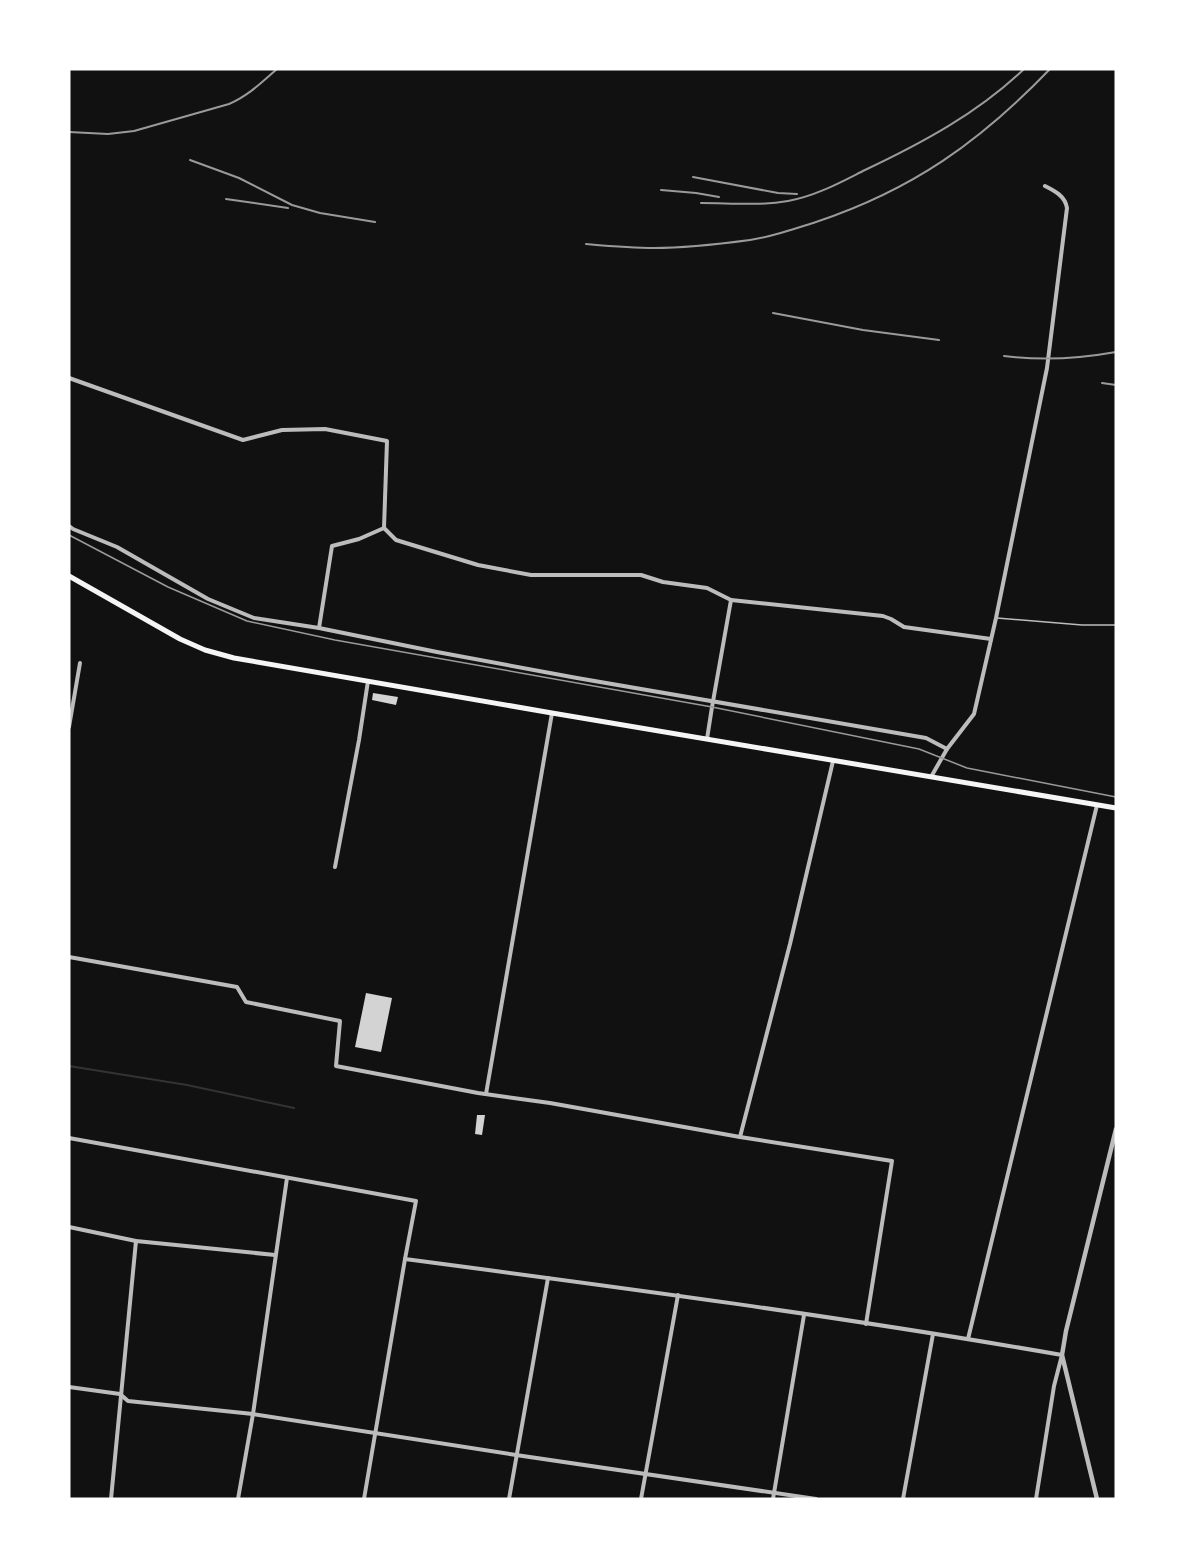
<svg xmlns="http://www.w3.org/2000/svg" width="1185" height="1568" viewBox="0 0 1185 1568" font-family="'Work Sans',sans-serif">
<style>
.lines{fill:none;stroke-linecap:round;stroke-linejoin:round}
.stream{stroke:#333;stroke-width:2}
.building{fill:#d3d3d3}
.service{stroke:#bcbcbc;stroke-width:1.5}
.minor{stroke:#bcbcbc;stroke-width:4}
.tertiary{stroke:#bcbcbc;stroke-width:4.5}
.secondary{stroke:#f5f5f5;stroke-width:5}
.tram{stroke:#9a9a9a;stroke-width:1.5}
.rail{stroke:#9a9a9a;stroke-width:2}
</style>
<rect width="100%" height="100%" fill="#111"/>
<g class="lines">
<!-- stream -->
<path class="stream" d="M69 1066 187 1085 294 1108"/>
</g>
<!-- building -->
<g class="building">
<path d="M373 693 398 697 396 705 372 700Z"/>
<path d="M366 993 392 998 381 1052 355 1047Z"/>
<path d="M477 1115H485L482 1135 475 1134Z"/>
</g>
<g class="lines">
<!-- service -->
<path class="service" d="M997 618 1082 625H1116"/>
<!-- minor -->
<g class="minor">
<path d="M69 378 243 440 282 430 325 429 387 441 384 528"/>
<path d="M69 526 73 529 117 547 208 599 254 618 319 628 437 652 577 678 926 738 947 749"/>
<path d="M731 600 883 616 891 619 904 627 991 639"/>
<path d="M319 628 332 546 359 539 384 528 396 540 478 565 531 575H641L663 582 707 588 731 600 712 707 707 739"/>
<path d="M69 727 80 663"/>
<path d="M931 777 947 749 974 714 996 618 1047 368 1067 208C1065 196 1055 191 1045 186"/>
<path d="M335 867 359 740 368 681"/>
<path d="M69 957 237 987 246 1002 340 1021 336 1066 478 1093 550 1103 740 1137 892 1161 866 1324"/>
<path d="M486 1094 552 713"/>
<path d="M740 1137 790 944 833 761"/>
<path d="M69 1138 416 1201 405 1259C625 1288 844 1317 1062 1355L1054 1386 1036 1499"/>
<path d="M69 1227 136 1241 275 1255"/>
<path d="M968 1339 1097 805"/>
<path d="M69 1387 120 1394 128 1401 253 1414 516 1455 816 1499"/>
<path d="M111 1499 136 1241"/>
<path d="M238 1499 253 1414 287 1178"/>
<path d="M364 1499 405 1259"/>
<path d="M509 1499 548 1278"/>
<path d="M641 1499 678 1295"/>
<path d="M773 1499 804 1315"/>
<path d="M903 1499 933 1334"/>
</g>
<!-- tertiary -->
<path class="tertiary" d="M1097 1499 1062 1355 1066 1331 1116 1129"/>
<!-- secondary -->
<path class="secondary" d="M69 576 180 639 205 650 234 658 552 713 1116 808"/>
<!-- tram -->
<path class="tram" d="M69 535 168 587 247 621 335 640 712 707 919 749 967 768 1116 797"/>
<!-- rail -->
<g class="rail">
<path d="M69 132 108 134 134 131 229 104C248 96 262 82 277 69"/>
<path d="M190 160 239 178 292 205 320 213 375 222"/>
<path d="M693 177 778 193 797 194"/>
<path d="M661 190 696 193 719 197"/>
<path d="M226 199 288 208"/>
<path d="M701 203C730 203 760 206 788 201 816 196 841 182 865 170 922 143 978 113 1024 69"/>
<path d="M586 244C609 246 631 248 654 248 684 248 720 244 750 240 772 237 794 229 816 222 912 190 980 142 1050 69"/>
<path d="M773 313 863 330 939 340"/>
<path d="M1004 356C1043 361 1077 359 1116 352"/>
<path d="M1102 383 1116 385"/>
</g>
</g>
<!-- border -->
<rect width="1185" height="1568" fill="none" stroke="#ffffff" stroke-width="141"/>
</svg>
